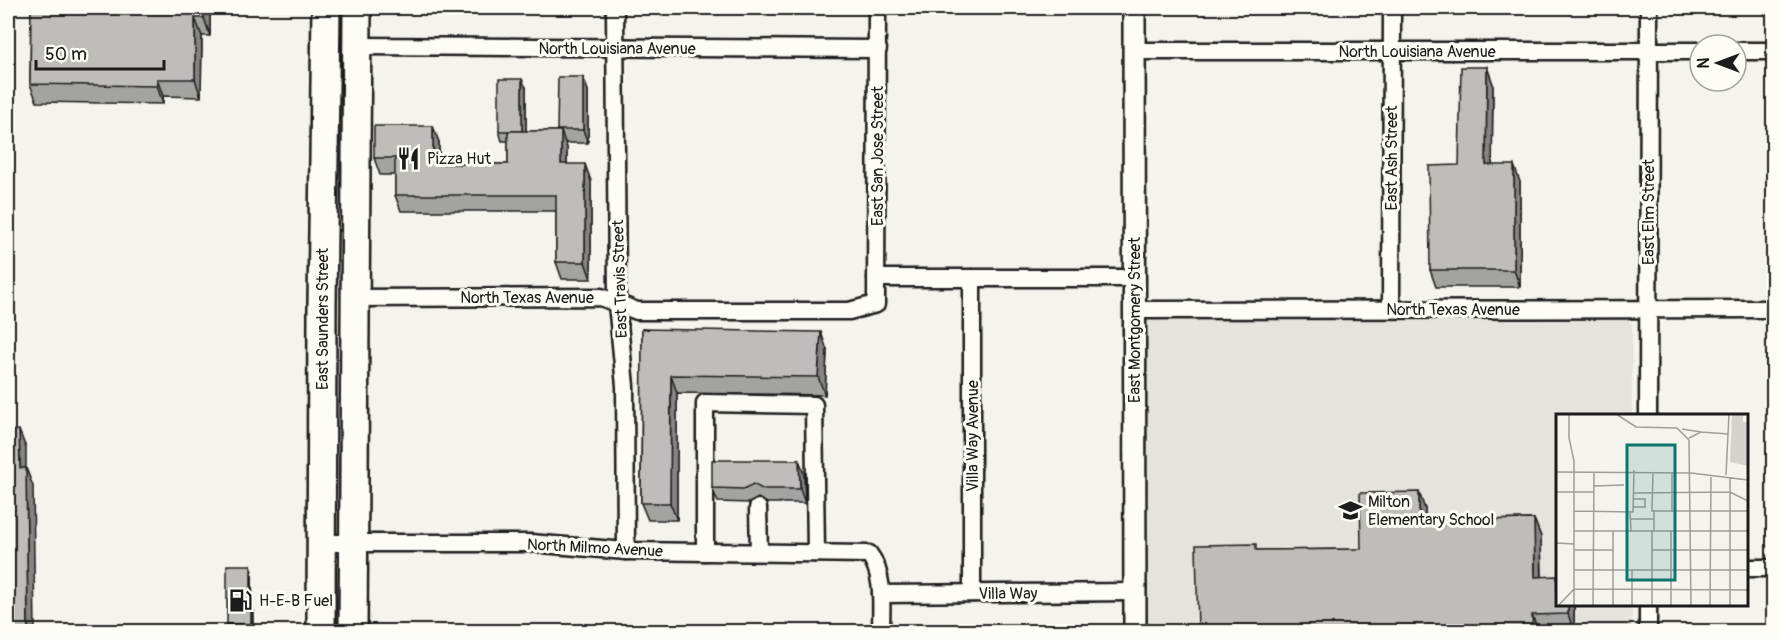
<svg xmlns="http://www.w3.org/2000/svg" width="1781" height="639" viewBox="0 0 1781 639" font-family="Pangolin,sans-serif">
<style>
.built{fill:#e4e3de}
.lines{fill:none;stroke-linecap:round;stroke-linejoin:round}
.minor-casing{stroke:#1c1c1c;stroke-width:21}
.tertiary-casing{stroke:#1c1c1c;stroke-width:26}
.primary-casing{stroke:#1c1c1c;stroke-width:32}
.minor{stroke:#fdfcf7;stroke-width:16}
.tertiary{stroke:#fdfcf7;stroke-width:21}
.primary{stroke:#fdfcf7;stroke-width:27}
.wall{fill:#a3a3a0;stroke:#1c1c1c;stroke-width:1.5}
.shaded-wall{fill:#858482;stroke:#1c1c1c;stroke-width:1.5}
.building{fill:#bebdba;stroke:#1c1c1c;stroke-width:1.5}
.labels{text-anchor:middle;stroke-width:6;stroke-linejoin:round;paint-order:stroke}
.street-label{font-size:16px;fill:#1c1c1c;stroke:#fdfcf7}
.poi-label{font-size:16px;fill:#1c1c1c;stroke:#fdfcf7;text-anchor:start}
.inset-road{fill:none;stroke:#9e9d9a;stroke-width:1.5}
.view{fill:#0f766e;fill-opacity:0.15;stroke:#0f766e;stroke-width:3}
.inset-edge{fill:none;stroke:#1c1c1c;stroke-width:3}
</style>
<rect width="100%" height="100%" fill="#f4f3ee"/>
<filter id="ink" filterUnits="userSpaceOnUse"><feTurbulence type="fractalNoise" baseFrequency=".0167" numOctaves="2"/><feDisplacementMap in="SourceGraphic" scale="12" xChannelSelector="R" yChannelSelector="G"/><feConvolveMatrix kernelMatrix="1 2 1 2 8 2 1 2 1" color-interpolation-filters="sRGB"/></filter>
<g filter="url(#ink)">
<!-- built -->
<path class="built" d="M1145 316 1620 317 1628 320 1632 325V415L1558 416V604L1632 605V631H1142Z"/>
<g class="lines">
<defs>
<g id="minor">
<path d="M615 8 617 303 625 386 626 551"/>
<path d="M357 46 878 49"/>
<path d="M1134 51H1700"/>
<path d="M1736 51H1774"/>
<path d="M876 278H1133"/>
<path d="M354 298 601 297 637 311H849L876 304 877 8"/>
<path d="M1391 309 1392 8"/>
<path d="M1133 310 1774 309"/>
<path d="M1648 416 1649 8"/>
<path d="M758 508 759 552"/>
<path d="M321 543H530L626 551 869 554C885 575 881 606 881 632"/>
<path d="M705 552V403L814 405 816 553"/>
<path d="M1746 568H1774"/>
<path d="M972 593V278"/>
<path d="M881 594 1135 592"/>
<path d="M1648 632V604"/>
</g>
<path id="tertiary" d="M1134 8 1135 632"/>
<g id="primary">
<path d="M321 632 322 305 326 8"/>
<path d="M353 632 357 8"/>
</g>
</defs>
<!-- minor casing -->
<use href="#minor" class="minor-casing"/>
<!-- tertiary casing -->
<use href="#tertiary" class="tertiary-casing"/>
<!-- primary casing -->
<use href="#primary" class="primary-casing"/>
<!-- minor -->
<use href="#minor" class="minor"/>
<!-- tertiary -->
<use href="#tertiary" class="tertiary"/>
<!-- primary -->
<use href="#primary" class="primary"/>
</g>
<!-- wall -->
<g class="wall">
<path d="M23 8H210V36H202L201 97 163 96V104L37 102 30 84 31 9H24Z"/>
<path d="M1487 67 1493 84 1492 165 1520 182V287H1436L1430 270Z"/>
<path d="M583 77 588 91V143H565L567 148V164L591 181V279H562L556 262V211H401L395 195V175H380L374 158 439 142V164H508V141H502L499 131 526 88V131H558L557 130Z"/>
<path d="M642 329 827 350 825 395 677 393V520H648L641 503Z"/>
<path d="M799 460 804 474 805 503H767L758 498 749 503 718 502 712 488Z"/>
<path d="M1425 509V521L1534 519 1541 537 1542 576 1557 604H1574V632H1198L1258 550 1361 549Z"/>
<path d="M251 565 252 570 253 629H229L227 624Z"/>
</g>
<!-- shaded-wall -->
<g class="shaded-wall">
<path d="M204 8H210V36L204 18Z"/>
<path d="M195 18 202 36 201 97 195 79Z"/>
<path d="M1487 67 1493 84 1492 182 1486 165Z"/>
<path d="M583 77 588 91V143L583 130Z"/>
<path d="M157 79 163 96V104L157 86Z"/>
<path d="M522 79 526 88V141L522 131Z"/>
<path d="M433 126 439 142V180L433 164Z"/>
<path d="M561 131 567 148V181L561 164Z"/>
<path d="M585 164 591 181V279L585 262Z"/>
<path d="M1514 165 1520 182V287L1514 270Z"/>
<path d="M821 332 827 350 825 395 818 377Z"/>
<path d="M671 375 677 393V520L670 503Z"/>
<path d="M19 430 26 448V486L20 468Z"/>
<path d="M799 460 804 474 805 503 800 489Z"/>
<path d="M26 468 33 486 35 632H28Z"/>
<path d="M1419 492 1425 509 1426 539 1419 521Z"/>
<path d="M1534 519 1541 537 1542 594 1535 577Z"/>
<path d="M251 565 252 570 253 629 251 624Z"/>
<path d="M1568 604H1574V632L1568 614Z"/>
<path d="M1532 615 1539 632H1533Z"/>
</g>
<!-- building -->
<g class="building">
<path d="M31 8H204V18H195V79H157V86L30 84Z"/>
<path d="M1461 67H1487L1486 165H1514V270H1430L1429 166 1459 165Z"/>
<path d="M558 77H583V130H557Z"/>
<rect x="499" y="79" width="23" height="52"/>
<path d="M374 126H433V164H508V131H561V164H585V262H556V195H395V158H374Z"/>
<path d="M642 329 821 332 818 377 671 375 670 503H641Z"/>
<path d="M19 430 20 468H26L28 632H8V431Z"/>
<path d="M712 460H799L800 489H762L753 484 744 489 712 488Z"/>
<path d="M1419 492V521L1534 519 1535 577 1557 576V604H1568V614L1532 615 1533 632H1198L1196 545 1256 544V550L1361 549 1360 493Z"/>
<rect x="227" y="565" width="24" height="59"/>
</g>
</g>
<!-- icons -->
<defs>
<symbol id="restaurant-bare" viewBox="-9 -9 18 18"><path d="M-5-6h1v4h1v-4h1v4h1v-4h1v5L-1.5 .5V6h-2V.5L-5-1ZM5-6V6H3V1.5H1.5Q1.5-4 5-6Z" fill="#1c1c1c" stroke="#fdfcf7" stroke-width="2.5" paint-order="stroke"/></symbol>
<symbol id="school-bare" viewBox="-9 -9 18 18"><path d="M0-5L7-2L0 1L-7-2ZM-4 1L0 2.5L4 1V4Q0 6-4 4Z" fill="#1c1c1c" stroke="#fdfcf7" stroke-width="2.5" paint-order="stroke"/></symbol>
<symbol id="fuel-bare" viewBox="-9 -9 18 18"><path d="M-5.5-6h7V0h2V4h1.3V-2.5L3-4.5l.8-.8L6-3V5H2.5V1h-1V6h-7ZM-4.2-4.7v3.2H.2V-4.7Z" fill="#1c1c1c" stroke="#fdfcf7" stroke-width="2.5" paint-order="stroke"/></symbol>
</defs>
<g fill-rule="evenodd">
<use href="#restaurant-bare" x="392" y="142" width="33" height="33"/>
<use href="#school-bare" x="1334" y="494" width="33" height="33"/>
<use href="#fuel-bare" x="224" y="584" width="33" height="33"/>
</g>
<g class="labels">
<!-- street labels -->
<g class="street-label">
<text x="617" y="54">North Louisiana Avenue</text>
<text x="1417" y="57">North Louisiana Avenue</text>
<text transform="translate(877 156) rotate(-90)" y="6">East San Jose Street</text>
<text transform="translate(1391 158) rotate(-90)" y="6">East Ash Street</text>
<text transform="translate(1648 212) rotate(-90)" y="6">East Elm Street</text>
<text transform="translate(619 279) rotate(-92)" y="6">East Travis Street</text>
<text x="527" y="303">North Texas Avenue</text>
<text x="1453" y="315">North Texas Avenue</text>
<text transform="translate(322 319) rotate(-90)" y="6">East Saunders Street</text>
<text transform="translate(1134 320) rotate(-90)" y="6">East Montgomery Street</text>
<text transform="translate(972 436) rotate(-90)" y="6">Villa Way Avenue</text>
<text transform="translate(595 547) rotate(3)" y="6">North Milmo Avenue</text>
<text x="1008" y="599">Villa Way</text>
</g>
<!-- poi labels -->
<g class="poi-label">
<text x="427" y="164">Pizza Hut</text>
<text x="1368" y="507">Milton<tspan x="1368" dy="18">Elementary School</tspan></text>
<text x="259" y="606">H-E-B Fuel</text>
</g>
</g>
<!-- overview -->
<g transform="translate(1556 414)">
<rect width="192" height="192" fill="#f4f3ee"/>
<path d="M176 0H187V8H192V52L174 48Z" fill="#d4d3cf"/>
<path class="inset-road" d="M13 0V24L18 47V192M60 0 80 13 121 14 133 26 135 192M126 15 145 18M133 24 145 18 172 20M0 58 135 59 192 66M97 59 96 97H192M170 61 173 0M38 72 68 71M0 78H38M78 79 174 78 192 87M77 93H89V85H78M18 97 77 98 78 56M74 98 75 117M116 98V58M74 105H98M18 117H192M98 117V97M0 129 18 130M18 136H57M96 136H192M18 156H192M18 175 192 176M2 192 18 175M37 192 38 58M57 192V117M76 192V156M96 192V117M115 192V117M154 192 155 61M174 192V64"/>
<path class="view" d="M71 31H119V166H71Z"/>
<rect width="192" height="192" class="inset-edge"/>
</g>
<!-- margin -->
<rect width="1781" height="639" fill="none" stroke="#fdfcf7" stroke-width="30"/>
<rect x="15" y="15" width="1751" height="609" fill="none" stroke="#1c1c1c" stroke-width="2" filter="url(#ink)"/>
<!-- north arrow -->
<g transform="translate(1718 63) rotate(270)"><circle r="28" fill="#fdfcf7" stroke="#a3a29f" stroke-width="1.5"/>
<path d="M0-4.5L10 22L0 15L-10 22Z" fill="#1c1c1c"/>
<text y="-9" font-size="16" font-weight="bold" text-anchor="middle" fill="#1c1c1c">N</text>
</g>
<!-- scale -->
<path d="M36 60v9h128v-9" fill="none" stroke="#1c1c1c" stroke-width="3"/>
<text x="45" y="60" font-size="18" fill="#1c1c1c" stroke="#fdfcf7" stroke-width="4.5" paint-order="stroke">50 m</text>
</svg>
